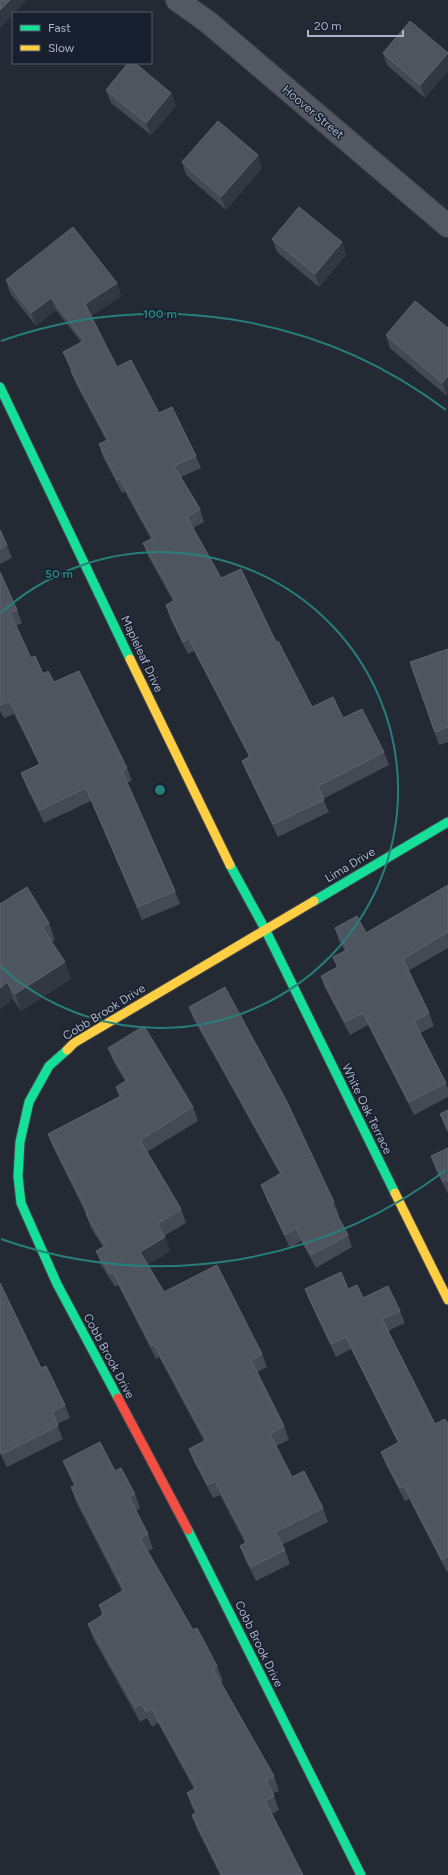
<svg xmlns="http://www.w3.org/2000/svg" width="448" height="1875" viewBox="0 0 448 1875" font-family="Figtree,sans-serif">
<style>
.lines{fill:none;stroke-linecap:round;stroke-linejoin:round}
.street-casing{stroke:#41444c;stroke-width:24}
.fast-casing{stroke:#41444c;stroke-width:11}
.slow-casing{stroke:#41444c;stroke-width:11}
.jam-casing{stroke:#41444c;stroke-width:11}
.street{stroke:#545862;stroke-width:22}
.fast{stroke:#16e098;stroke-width:9}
.slow{stroke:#ffcf43;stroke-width:9}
.jam{stroke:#f24e42;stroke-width:9}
.wall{fill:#444953}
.shaded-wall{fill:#323841}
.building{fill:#4f555f;stroke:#5e6470}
.ring{fill:none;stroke:#277f7b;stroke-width:2}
.labels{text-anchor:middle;stroke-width:3;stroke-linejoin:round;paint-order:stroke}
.street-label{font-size:12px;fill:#acb4c7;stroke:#181f2f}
.centre{fill:#277f7b;stroke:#181f2f;stroke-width:2}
.ring-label{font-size:12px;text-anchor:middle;font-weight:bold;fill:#277f7b;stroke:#181f2f;stroke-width:3;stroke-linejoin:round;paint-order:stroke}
</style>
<rect width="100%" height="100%" fill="#242a34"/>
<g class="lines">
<defs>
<path id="street" d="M177 0 208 22 448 226"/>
<g id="fast">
<path d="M0 387 130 659"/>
<path d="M230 865 265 929 395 1193"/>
<path d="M314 901 448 822"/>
<path d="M67 1050 49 1066 29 1102 20 1142 18 1176 21 1203 57 1284 118 1398"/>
<path d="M188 1530 361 1875"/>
</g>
<g id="slow">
<path d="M130 659 230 865"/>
<path d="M67 1050 74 1043 314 901"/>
<path d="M395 1193 448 1300"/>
</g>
<path id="jam" d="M118 1398 188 1530"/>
</defs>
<!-- street casing -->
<use href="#street" class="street-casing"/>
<!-- fast casing -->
<use href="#fast" class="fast-casing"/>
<!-- slow casing -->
<use href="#slow" class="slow-casing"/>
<!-- jam casing -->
<use href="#jam" class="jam-casing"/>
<!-- street -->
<use href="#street" class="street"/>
<!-- fast -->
<use href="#fast" class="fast"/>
<!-- slow -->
<use href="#slow" class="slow"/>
<!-- jam -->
<use href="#jam" class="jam"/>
</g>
<!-- wall -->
<g class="wall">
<path d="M383 53 448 54V71L425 98 387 65Z"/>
<path d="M106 90 171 93 176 106 151 135 111 103Z"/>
<path d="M182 162 262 168 226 210 186 175Z"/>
<path d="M272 239 342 242 346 255 319 287 277 252Z"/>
<path d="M6 280 117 283 121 296 91 316 117 367 196 456 201 468 181 477 200 509 204 522 193 528 221 578 276 642 312 707 343 718 384 752 389 765 323 799 329 812 278 837 247 773 242 761 249 757 194 651 188 654 170 618 166 605 173 601 148 556 143 543 151 539 125 492 122 493 103 457 99 444 106 440 76 384 63 352 81 342 56 310 36 326 10 293Z"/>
<path d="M448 328 447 396 390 348 386 335Z"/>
<path d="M0 530 7 545 12 558 0 564Z"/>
<path d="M0 572 17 610 22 623 16 626 31 658 43 674 54 682 127 768 132 781 127 783 175 891 180 904 142 920 91 801 44 823 26 786 21 773 39 764 14 714 4 718 0 711Z"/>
<path d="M448 649V742L439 745 410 662Z"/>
<path d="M448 885V948L408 971 429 1013 434 1026 420 1033 446 1083 448 1089V1097L414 1115 368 1025 350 1035 325 988 321 976 337 967 333 957 345 951 339 941 335 928 366 933Z"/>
<path d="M0 904 49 923 55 940 51 942 71 979 21 1011 13 999 0 1009Z"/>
<path d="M189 1007 334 1202 339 1215 338 1216 348 1235 352 1247 316 1268 301 1241 290 1248 266 1198 261 1185 280 1174 194 1020Z"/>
<path d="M108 1048 193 1107 198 1121 147 1152 181 1209 186 1223 164 1236 170 1251 148 1264 164 1292 262 1354 267 1367 257 1372 284 1426 289 1440 276 1446 292 1477 323 1508 328 1522 282 1545 285 1550 290 1564 256 1581 245 1559 240 1546 245 1543 220 1495 213 1498 194 1462 189 1449 204 1441 159 1357 156 1359 118 1285 115 1287 101 1265 96 1251 103 1247 91 1228 86 1214 53 1147 48 1134 119 1097 116 1087 125 1081 113 1061Z"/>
<path d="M448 1110V1133L445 1127 440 1114Z"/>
<path d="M448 1148V1194L436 1170 431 1156Z"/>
<path d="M0 1283 41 1368 65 1405 70 1418 57 1424 63 1439 7 1467 0 1453Z"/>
<path d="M305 1289H348L363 1298 400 1311 405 1323 388 1331 435 1424H448V1572H447L409 1499 405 1501 386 1465 381 1452 398 1443 351 1349 336 1357 310 1302Z"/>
<path d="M63 1461 115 1471 135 1494 140 1508 136 1511 148 1534 153 1549 148 1551 193 1630 217 1666 223 1681 221 1682 274 1776 279 1791 273 1793 279 1810 272 1814 303 1875H220L197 1829 192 1815 195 1813 192 1807 187 1793 194 1789 158 1723 152 1727 147 1718 140 1722 93 1638 88 1624 102 1615 99 1605 122 1591 76 1502 71 1487 74 1486 69 1475Z"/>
</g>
<!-- shaded-wall -->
<g class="shaded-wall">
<path d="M10 0H27L14 13H13V15L0 28V10Z"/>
<path d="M448 53V71L425 98 420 85Z"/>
<path d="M171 93 176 106 151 135 146 123Z"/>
<path d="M258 155 262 168 226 210 221 197Z"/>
<path d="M342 242 346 255 319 287 315 274Z"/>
<path d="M117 283 121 296 90 317 85 304Z"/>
<path d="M51 298 56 310 36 326 31 313Z"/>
<path d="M448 376V394L447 396 442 383Z"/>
<path d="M65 962 71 979 21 1011 15 994Z"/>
<path d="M7 982 13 999 0 1009V988Z"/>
<path d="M165 1237 170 1251 145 1266 140 1252Z"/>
</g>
<!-- building -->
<g class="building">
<path d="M0 0H10L0 10Z"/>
<path d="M410 21 448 53 420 85 383 53Z"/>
<path d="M128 63H135L171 93 146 123 106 90Z"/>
<path d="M218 121 258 155 221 197 182 162Z"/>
<path d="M299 207 342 242 315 274 272 239Z"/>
<path d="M73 227 117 283 85 304 117 367 131 360 159 413 172 407 196 456 174 466 200 509 187 517 221 578 241 569 276 642 278 641 312 707 333 697 343 718 362 709 384 752 318 786 324 800 273 824 242 761 250 756 189 639 183 642 166 605 175 600 143 543 153 538 120 479 117 480 99 444 108 440 71 371 73 370 63 352 84 341 51 298 31 313 6 280Z"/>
<path d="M415 301 448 328V376L442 383 386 335Z"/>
<path d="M0 530 7 545 0 549Z"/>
<path d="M0 572 17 610 10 613 31 658 35 656 43 674 48 671 54 682 79 671 127 768 122 771 175 891 138 907 86 788 40 810 21 773 40 764 10 701 0 705Z"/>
<path d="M448 649V727L435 732 410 662Z"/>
<path d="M448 885V932L403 959 429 1013 414 1021 446 1083 409 1102 363 1013 345 1022 321 976 338 967 333 957 347 950 335 928 357 916 366 933Z"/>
<path d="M27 887 49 923 42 927 65 962 15 994 7 982 0 988V904Z"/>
<path d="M225 987 286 1100 334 1202 331 1204 348 1235 311 1255 296 1228 285 1235 261 1185 281 1173 189 1007Z"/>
<path d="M144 1026 193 1107 140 1140 181 1209 157 1224 165 1237 140 1252 164 1292 217 1265 262 1354 251 1360 284 1426 270 1434 292 1477 304 1471 323 1508 275 1532 285 1550 251 1567 240 1546 247 1542 215 1481 208 1485 189 1449 206 1440 154 1344 151 1345 113 1272 110 1274 96 1251 105 1246 86 1214 88 1213 48 1134 121 1096 116 1087 127 1080 108 1048Z"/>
<path d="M448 1110V1129L440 1114Z"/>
<path d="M448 1148V1182L447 1179 443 1181 431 1156Z"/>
<path d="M341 1272 348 1289 357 1285 363 1298 388 1286 400 1311 382 1319 435 1424 445 1419 448 1424V1556L442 1560 404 1486 400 1488 381 1452 399 1442 346 1337 331 1344 305 1289Z"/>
<path d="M0 1283 41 1368 46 1366 65 1405 52 1412 58 1426 2 1454 0 1450Z"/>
<path d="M100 1442 115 1471 121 1468 135 1494 129 1497 148 1534 140 1538 193 1630 197 1628 217 1666 213 1669 274 1776 266 1780 274 1796 265 1801 303 1875H222L192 1815 197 1812 187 1793 196 1788 152 1709 146 1712 142 1704 135 1707 88 1624 104 1614 99 1605 124 1590 71 1487 76 1485 63 1461Z"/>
</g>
<!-- distance rings -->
<g class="ring">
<path d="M1 613A238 238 0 1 1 1 967"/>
<path d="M446 1170A476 476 0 0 1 1 1239M1 341A476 476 0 0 1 446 410"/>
</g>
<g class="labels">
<!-- street labels -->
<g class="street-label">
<text transform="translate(313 112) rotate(40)" y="4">Hoover Street</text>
<text transform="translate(142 654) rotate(65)" y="4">Mapleleaf Drive</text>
<text transform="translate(350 865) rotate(-31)" y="4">Lima Drive</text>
<text transform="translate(104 1012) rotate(-32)" y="4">Cobb Brook Drive</text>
<text transform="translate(367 1109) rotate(64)" y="4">White Oak Terrace</text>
<text transform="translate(109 1356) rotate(62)" y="4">Cobb Brook Drive</text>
<text transform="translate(259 1644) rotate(64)" y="4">Cobb Brook Drive</text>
</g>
</g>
<circle cx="160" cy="790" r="6" class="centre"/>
<g class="ring-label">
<text x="160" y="318">100 m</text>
<text x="59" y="578">50 m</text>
</g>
<!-- legend -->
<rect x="12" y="12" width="140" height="52" fill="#181f2f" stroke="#535b6c"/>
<rect x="20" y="25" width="20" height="6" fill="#16e098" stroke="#535b6c"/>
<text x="48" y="32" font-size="12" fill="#acb4c7">Fast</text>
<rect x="20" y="45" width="20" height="6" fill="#ffcf43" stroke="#535b6c"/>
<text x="48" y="52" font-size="12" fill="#acb4c7">Slow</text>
<!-- scale -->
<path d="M308 30v6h95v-6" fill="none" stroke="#acb4c7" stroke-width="2"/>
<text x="314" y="30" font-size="12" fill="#acb4c7" stroke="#181f2f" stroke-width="3" paint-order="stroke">20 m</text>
</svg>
